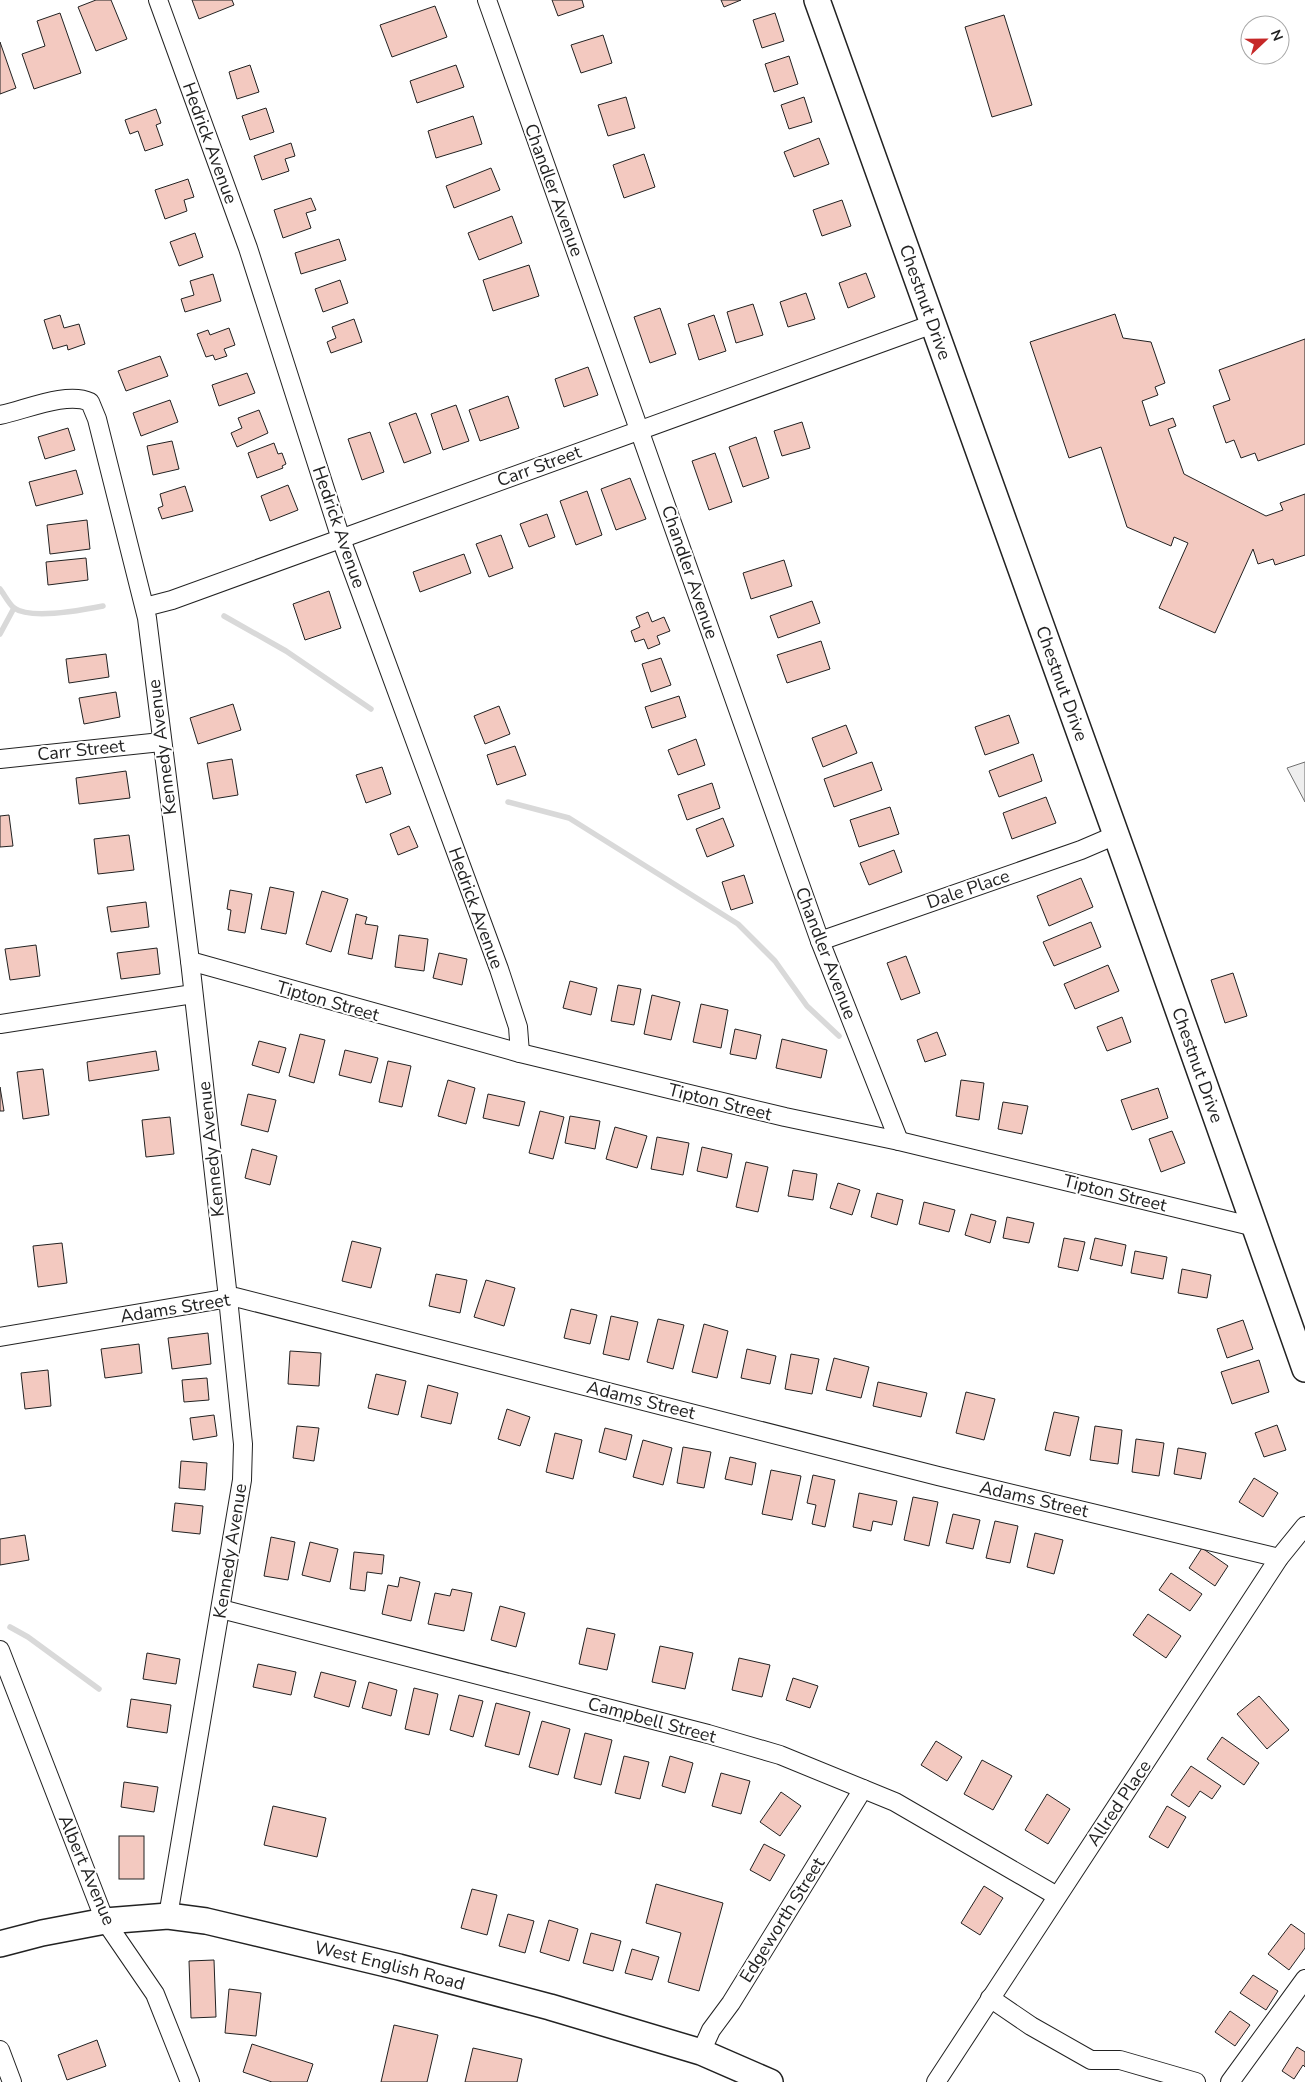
<svg xmlns="http://www.w3.org/2000/svg" width="1305" height="2082" viewBox="0 0 1305 2082" font-family="'Nunito Sans',sans-serif">
<style>
.green{fill:#eee;stroke:#6f6f6f}
.lines{fill:none;stroke-linecap:round;stroke-linejoin:round}
.stream{stroke:#d9d9d9;stroke-width:5.5}
.building{fill:#f3c9c0;stroke:#222}
.street-casing{stroke:#222;stroke-width:20}
.secondary-casing{stroke:#222;stroke-width:28}
.street{stroke:#fff;stroke-width:18}
.secondary{stroke:#fff;stroke-width:25}
.labels{text-anchor:middle;stroke-width:4;stroke-linejoin:round;paint-order:stroke}
.street-label{font-size:18px;fill:#222;stroke:#fff}
</style>
<rect width="100%" height="100%" fill="#fff"/>
<!-- green -->
<path class="green" d="M1305 762V802L1287 768Z"/>
<g class="lines">
<!-- stream -->
<g class="stream">
<path d="M0 589C4 594 9 604 14 608 31 620 83 610 103 606"/>
<path d="M224 616 286 651 371 709"/>
<path d="M0 634 14 608"/>
<path d="M508 802 569 818 738 924 775 961 807 1006 839 1036"/>
<path d="M10 1627 28 1637 99 1689"/>
</g>
</g>
<!-- building -->
<g class="building">
<path d="M96 0H111L127 39 96 51 78 7Z"/>
<path d="M192 0H232L234 5 199 19Z"/>
<path d="M552 0H582L584 7 558 16Z"/>
<path d="M721 0H741L724 7Z"/>
<path d="M435 6 447 37 392 57 380 25Z"/>
<path d="M60 13 81 73 34 89 22 54 45 46 37 21Z"/>
<path d="M775 13 784 41 762 48 753 20Z"/>
<path d="M1004 15 1032 105 992 117 965 27Z"/>
<path d="M603 35 612 63 581 73 571 45Z"/>
<path d="M0 42 16 88 0 94Z"/>
<path d="M789 56 798 84 774 92 765 64Z"/>
<path d="M250 65 259 92 237 99 229 72Z"/>
<path d="M456 65 464 87 417 103 410 81Z"/>
<path d="M626 97 635 128 608 136 598 105Z"/>
<path d="M804 97 812 122 789 129 781 105Z"/>
<path d="M266 108 274 132 250 140 242 116Z"/>
<path d="M156 109 161 123 156 125 163 145 145 151 138 131 130 134 125 120Z"/>
<path d="M473 116 482 144 436 158 428 131Z"/>
<path d="M819 138 829 164 794 177 784 152Z"/>
<path d="M291 143 295 156 285 159 289 171 262 180 254 156Z"/>
<path d="M644 154 655 187 624 198 613 165Z"/>
<path d="M491 168 500 190 454 208 446 186Z"/>
<path d="M188 179 194 197 184 200 187 211 165 219 155 190Z"/>
<path d="M311 198 316 210 306 213 311 228 283 238 274 210Z"/>
<path d="M842 200 851 226 822 236 813 210Z"/>
<path d="M512 216 522 243 479 260 468 233Z"/>
<path d="M195 233 203 257 179 266 170 242Z"/>
<path d="M339 239 346 260 301 274 295 253Z"/>
<path d="M529 265 539 296 493 311 483 280Z"/>
<path d="M866 273 875 297 848 308 839 283Z"/>
<path d="M213 274 221 301 185 312 181 299 194 295 190 281Z"/>
<path d="M340 280 348 303 323 312 315 289Z"/>
<path d="M806 293 815 319 788 327 780 302Z"/>
<path d="M753 304 763 335 736 343 727 312Z"/>
<path d="M660 308 676 354 650 363 634 317Z"/>
<path d="M1115 314 1123 338 1151 342 1165 383 1155 387 1158 395 1142 401 1150 426 1173 418 1176 426 1168 429 1184 474 1266 516 1283 510 1280 503 1305 494V555L1275 565 1273 559 1258 564 1253 549 1215 633 1159 608 1188 543 1174 537 1171 546 1127 527 1101 447 1069 458 1030 342Z"/>
<path d="M60 315 64 328 79 324 85 344 68 350 67 345 53 349 44 320Z"/>
<path d="M714 315 726 351 699 360 688 324Z"/>
<path d="M354 319 362 342 331 353 327 342 336 338 332 327Z"/>
<path d="M229 328 235 345 224 349 227 356 215 360 213 355 206 357 197 334 208 330 210 335Z"/>
<path d="M1305 339V444L1258 461 1255 453 1241 458 1234 440 1226 443 1213 406 1230 400 1219 370Z"/>
<path d="M160 356 168 376 126 391 118 371Z"/>
<path d="M588 367 598 395 564 407 555 379Z"/>
<path d="M247 373 255 393 219 406 212 385Z"/>
<path d="M508 396 519 428 480 441 469 410Z"/>
<path d="M170 400 178 422 141 436 133 413Z"/>
<path d="M456 405 469 441 443 450 431 414Z"/>
<path d="M259 410 268 433 237 447 231 433 242 428 238 418Z"/>
<path d="M416 413 431 453 404 463 389 423Z"/>
<path d="M802 422 810 448 782 456 774 431Z"/>
<path d="M68 428 75 450 45 459 38 437Z"/>
<path d="M370 432 384 472 362 480 348 439Z"/>
<path d="M756 437 769 478 743 487 729 447Z"/>
<path d="M172 441 179 469 153 475 147 446Z"/>
<path d="M274 443 278 454 282 453 286 464 282 466 283 468 257 478 248 453Z"/>
<path d="M715 453 732 502 709 510 692 461Z"/>
<path d="M76 470 83 494 36 506 29 482Z"/>
<path d="M630 478 646 519 616 530 601 489Z"/>
<path d="M288 485 298 510 270 521 261 496Z"/>
<path d="M185 486 193 511 162 519 158 508 163 506 160 494Z"/>
<path d="M587 491 602 535 576 545 560 501Z"/>
<path d="M547 514 555 537 529 547 520 524Z"/>
<path d="M87 520 90 549 50 554 47 525Z"/>
<path d="M501 535 513 568 489 577 476 544Z"/>
<path d="M464 554 471 573 420 592 413 572Z"/>
<path d="M86 558 88 580 48 585 46 562Z"/>
<path d="M784 560 792 586 751 599 743 573Z"/>
<path d="M329 591 341 628 305 640 293 604Z"/>
<path d="M812 601 820 623 778 638 770 616Z"/>
<path d="M648 612 652 622 664 617 670 631 657 636 660 644 648 649 644 639 635 642 631 631 640 627 636 617Z"/>
<path d="M821 641 830 669 787 683 777 655Z"/>
<path d="M106 654 109 677 69 683 66 659Z"/>
<path d="M661 658 671 685 651 692 642 664Z"/>
<path d="M116 692 120 717 84 724 79 698Z"/>
<path d="M679 696 686 717 652 728 645 707Z"/>
<path d="M233 704 241 730 198 744 190 718Z"/>
<path d="M499 706 510 734 485 744 474 716Z"/>
<path d="M1009 715 1019 743 985 755 975 727Z"/>
<path d="M846 725 857 753 823 767 812 738Z"/>
<path d="M696 739 705 765 678 775 668 750Z"/>
<path d="M515 746 526 775 497 785 487 755Z"/>
<path d="M1033 754 1042 781 999 797 989 771Z"/>
<path d="M232 759 238 795 213 799 207 763Z"/>
<path d="M872 762 882 790 834 807 824 779Z"/>
<path d="M382 767 391 794 366 803 356 775Z"/>
<path d="M126 771 130 798 79 804 76 778Z"/>
<path d="M712 783 720 808 687 820 678 795Z"/>
<path d="M1046 797 1056 823 1012 839 1003 813Z"/>
<path d="M890 807 899 834 859 847 850 820Z"/>
<path d="M9 815 13 846 0 847V816Z"/>
<path d="M723 818 734 846 707 857 696 829Z"/>
<path d="M409 826 418 847 398 855 390 834Z"/>
<path d="M129 835 134 870 98 874 94 839Z"/>
<path d="M894 850 902 872 869 885 860 863Z"/>
<path d="M744 875 753 903 731 910 722 882Z"/>
<path d="M1081 878 1093 907 1049 926 1037 896Z"/>
<path d="M270 887 294 892 286 934 261 929Z"/>
<path d="M230 890 252 894 245 933 228 930 231 910 227 909Z"/>
<path d="M322 891 348 899 331 952 306 944Z"/>
<path d="M146 902 149 927 111 932 107 907Z"/>
<path d="M356 914 367 917 365 924 378 926 372 959 348 954Z"/>
<path d="M1091 922 1101 947 1054 966 1043 942Z"/>
<path d="M399 935 428 939 424 971 395 967Z"/>
<path d="M36 945 40 976 10 980 5 949Z"/>
<path d="M157 948 160 974 121 979 117 953Z"/>
<path d="M439 953 467 959 462 985 433 978Z"/>
<path d="M906 956 920 993 901 1000 887 963Z"/>
<path d="M1108 965 1119 991 1075 1009 1064 984Z"/>
<path d="M1233 973 1247 1016 1225 1023 1211 980Z"/>
<path d="M570 981 597 988 591 1015 563 1008Z"/>
<path d="M618 985 641 989 634 1025 611 1021Z"/>
<path d="M652 995 680 1002 671 1040 644 1034Z"/>
<path d="M701 1004 728 1010 721 1048 693 1042Z"/>
<path d="M1122 1017 1131 1042 1107 1051 1097 1027Z"/>
<path d="M735 1029 761 1035 756 1059 730 1054Z"/>
<path d="M937 1032 946 1055 925 1062 917 1040Z"/>
<path d="M300 1034 325 1040 314 1083 289 1076Z"/>
<path d="M782 1039 827 1050 821 1078 776 1068Z"/>
<path d="M259 1041 286 1048 279 1073 252 1065Z"/>
<path d="M345 1050 378 1058 371 1083 339 1075Z"/>
<path d="M156 1051 159 1070 89 1081 87 1062Z"/>
<path d="M388 1061 411 1066 402 1107 379 1102Z"/>
<path d="M43 1069 49 1115 23 1119 17 1072Z"/>
<path d="M448 1080 475 1088 466 1124 438 1116Z"/>
<path d="M961 1080 984 1083 979 1120 956 1116Z"/>
<path d="M0 1087 4 1111H0Z"/>
<path d="M1158 1088 1168 1118 1132 1130 1121 1100Z"/>
<path d="M248 1094 276 1100 268 1132 241 1125Z"/>
<path d="M488 1094 525 1102 519 1126 483 1118Z"/>
<path d="M1003 1102 1028 1106 1022 1134 998 1129Z"/>
<path d="M540 1111 564 1117 553 1159 529 1153Z"/>
<path d="M570 1116 600 1121 595 1149 565 1143Z"/>
<path d="M170 1117 174 1154 146 1157 142 1120Z"/>
<path d="M615 1127 647 1136 637 1168 606 1159Z"/>
<path d="M1172 1131 1185 1163 1161 1172 1149 1139Z"/>
<path d="M657 1137 689 1143 683 1175 651 1169Z"/>
<path d="M702 1147 732 1154 727 1178 697 1171Z"/>
<path d="M252 1149 277 1156 270 1185 245 1178Z"/>
<path d="M746 1162 768 1167 758 1212 736 1207Z"/>
<path d="M793 1170 817 1174 813 1200 788 1196Z"/>
<path d="M838 1183 860 1190 852 1215 830 1208Z"/>
<path d="M877 1193 903 1200 897 1225 871 1217Z"/>
<path d="M924 1202 955 1210 949 1232 919 1224Z"/>
<path d="M971 1214 996 1221 990 1243 965 1235Z"/>
<path d="M1007 1217 1034 1223 1029 1243 1003 1238Z"/>
<path d="M1064 1238 1085 1242 1078 1271 1058 1267Z"/>
<path d="M1095 1238 1126 1245 1122 1266 1090 1259Z"/>
<path d="M352 1241 381 1248 371 1288 342 1281Z"/>
<path d="M62 1243 67 1283 38 1287 33 1246Z"/>
<path d="M1135 1251 1167 1257 1163 1279 1131 1273Z"/>
<path d="M1182 1269 1211 1275 1207 1298 1178 1293Z"/>
<path d="M436 1274 467 1280 460 1313 429 1306Z"/>
<path d="M486 1280 515 1288 504 1326 474 1317Z"/>
<path d="M571 1309 597 1315 590 1344 564 1338Z"/>
<path d="M611 1316 638 1322 629 1360 603 1354Z"/>
<path d="M658 1319 684 1325 673 1369 647 1362Z"/>
<path d="M1243 1320 1253 1349 1227 1358 1217 1329Z"/>
<path d="M704 1324 728 1331 717 1378 692 1372Z"/>
<path d="M208 1333 211 1364 172 1369 168 1338Z"/>
<path d="M139 1344 142 1373 105 1378 101 1349Z"/>
<path d="M747 1349 776 1356 770 1384 741 1378Z"/>
<path d="M290 1351 321 1353 319 1386 288 1384Z"/>
<path d="M791 1354 819 1359 812 1394 785 1389Z"/>
<path d="M834 1358 869 1367 861 1398 826 1390Z"/>
<path d="M1259 1360 1269 1392 1232 1404 1221 1372Z"/>
<path d="M48 1370 51 1406 25 1409 21 1373Z"/>
<path d="M376 1374 406 1381 398 1415 368 1408Z"/>
<path d="M207 1378 209 1400 184 1402 182 1380Z"/>
<path d="M878 1382 927 1393 921 1417 873 1406Z"/>
<path d="M428 1385 458 1393 451 1424 421 1417Z"/>
<path d="M966 1392 995 1399 984 1440 956 1433Z"/>
<path d="M507 1409 530 1417 520 1446 498 1439Z"/>
<path d="M1054 1412 1079 1417 1070 1456 1045 1450Z"/>
<path d="M214 1415 217 1436 193 1440 190 1418Z"/>
<path d="M1277 1425 1286 1450 1264 1457 1255 1433Z"/>
<path d="M297 1426 319 1428 314 1461 293 1458Z"/>
<path d="M1095 1426 1122 1430 1118 1464 1090 1460Z"/>
<path d="M605 1428 632 1435 626 1460 599 1452Z"/>
<path d="M555 1433 582 1440 573 1479 546 1472Z"/>
<path d="M1136 1439 1164 1443 1159 1476 1132 1472Z"/>
<path d="M643 1440 672 1448 663 1485 633 1477Z"/>
<path d="M683 1447 711 1452 704 1488 677 1483Z"/>
<path d="M1178 1448 1206 1453 1201 1479 1174 1474Z"/>
<path d="M730 1457 756 1463 752 1485 725 1479Z"/>
<path d="M181 1461 207 1463 205 1490 179 1488Z"/>
<path d="M771 1470 801 1476 792 1520 762 1514Z"/>
<path d="M813 1475 835 1480 825 1527 812 1524 816 1505 807 1503Z"/>
<path d="M1254 1478 1278 1493 1263 1517 1239 1502Z"/>
<path d="M859 1493 897 1501 892 1525 873 1521 871 1531 853 1527Z"/>
<path d="M913 1497 938 1502 929 1546 904 1540Z"/>
<path d="M175 1503 203 1506 200 1534 172 1531Z"/>
<path d="M953 1514 980 1520 973 1549 946 1543Z"/>
<path d="M995 1521 1018 1526 1010 1563 986 1558Z"/>
<path d="M1035 1533 1063 1540 1054 1574 1027 1567Z"/>
<path d="M25 1535 29 1560 0 1565V1539Z"/>
<path d="M271 1537 295 1542 288 1580 264 1576Z"/>
<path d="M310 1542 338 1549 330 1582 302 1575Z"/>
<path d="M1202 1548 1228 1566 1215 1586 1189 1568Z"/>
<path d="M354 1552 384 1555 382 1574 367 1572 365 1591 350 1589Z"/>
<path d="M1171 1573 1202 1594 1190 1611 1159 1590Z"/>
<path d="M400 1577 420 1582 411 1621 382 1614 388 1585 398 1587Z"/>
<path d="M452 1589 472 1593 464 1631 428 1624 435 1593 450 1596Z"/>
<path d="M500 1606 525 1613 516 1647 491 1640Z"/>
<path d="M1148 1614 1181 1636 1166 1658 1133 1635Z"/>
<path d="M587 1628 615 1634 607 1670 579 1664Z"/>
<path d="M660 1646 693 1653 685 1689 652 1682Z"/>
<path d="M147 1653 180 1659 176 1684 143 1679Z"/>
<path d="M739 1658 770 1665 762 1697 732 1690Z"/>
<path d="M258 1664 296 1672 291 1695 253 1687Z"/>
<path d="M321 1672 356 1681 349 1707 314 1697Z"/>
<path d="M793 1678 818 1686 810 1708 786 1700Z"/>
<path d="M369 1682 397 1690 391 1716 362 1708Z"/>
<path d="M414 1688 438 1694 429 1735 405 1729Z"/>
<path d="M459 1695 483 1701 473 1737 450 1730Z"/>
<path d="M1259 1696 1289 1730 1267 1749 1237 1714Z"/>
<path d="M131 1699 171 1705 167 1733 127 1727Z"/>
<path d="M496 1703 530 1712 519 1755 485 1746Z"/>
<path d="M542 1721 570 1729 558 1775 529 1767Z"/>
<path d="M585 1733 612 1740 601 1785 574 1778Z"/>
<path d="M1222 1737 1259 1763 1244 1785 1207 1759Z"/>
<path d="M936 1741 962 1757 947 1781 921 1765Z"/>
<path d="M624 1756 649 1762 640 1799 615 1793Z"/>
<path d="M670 1756 693 1763 685 1793 662 1786Z"/>
<path d="M982 1760 1012 1776 993 1810 964 1794Z"/>
<path d="M1191 1766 1221 1786 1212 1799 1200 1791 1189 1807 1171 1795Z"/>
<path d="M721 1773 750 1781 741 1814 712 1806Z"/>
<path d="M124 1782 158 1787 154 1812 121 1807Z"/>
<path d="M781 1792 801 1806 780 1836 760 1822Z"/>
<path d="M1047 1794 1070 1809 1048 1844 1025 1830Z"/>
<path d="M273 1806 326 1818 317 1857 264 1845Z"/>
<path d="M1167 1806 1186 1817 1168 1848 1149 1837Z"/>
<rect x="119" y="1836" width="25" height="43"/>
<path d="M764 1844 785 1855 770 1881 750 1870Z"/>
<path d="M656 1884 723 1903 699 1991 668 1982 681 1933 646 1923Z"/>
<path d="M984 1886 1003 1898 980 1935 961 1923Z"/>
<path d="M472 1889 497 1895 487 1935 461 1928Z"/>
<path d="M508 1914 534 1921 525 1953 499 1946Z"/>
<path d="M549 1920 578 1929 569 1961 540 1952Z"/>
<path d="M1291 1924 1305 1934V1948L1289 1970 1268 1954Z"/>
<path d="M591 1933 621 1941 613 1971 583 1963Z"/>
<path d="M632 1949 659 1957 652 1980 625 1973Z"/>
<path d="M214 1960 216 2017 191 2018 189 1961Z"/>
<path d="M1253 1975 1278 1991 1266 2010 1240 1993Z"/>
<path d="M229 1989 261 1993 256 2036 225 2033Z"/>
<path d="M1230 2011 1250 2025 1235 2046 1215 2032Z"/>
<path d="M394 2025 438 2035 427 2082H381Z"/>
<path d="M97 2040 106 2066 67 2080 58 2055Z"/>
<path d="M252 2044 313 2064 307 2082H272L243 2072Z"/>
<path d="M1297 2047 1305 2052V2067L1303 2065 1294 2079 1282 2071Z"/>
<path d="M473 2048 522 2059 517 2082H465Z"/>
</g>
<g class="lines">
<defs>
<g id="street">
<path d="M158 0 248 248 341 539 499 969 518 1027 520 1053"/>
<path d="M487 0 820 941 899 1141"/>
<path d="M0 415C25 410 67 391 90 402L97 419 147 618 190 961 228 1298 243 1444 242 1480 168 1916"/>
<path d="M145 607 172 600 933 324"/>
<path d="M0 759 161 742"/>
<path d="M820 941 1081 850 1116 835"/>
<path d="M190 961 520 1053 785 1117 899 1141 1255 1227"/>
<path d="M0 1024 193 994"/>
<path d="M0 1337 235 1297 938 1476 1279 1558"/>
<path d="M221 1609 708 1734 780 1755 895 1802 1057 1896"/>
<path d="M0 1650 105 1921 155 1994 190 2082"/>
<path d="M990 1998 1031 2026 1091 2060H1120L1196 2082"/>
<path d="M0 2050 12 2082"/>
<path d="M701 2052 711 2030 731 2003 863 1789"/>
<path d="M936 2082 1279 1558 1305 1526"/>
<path d="M1230 2082 1305 1979"/>
</g>
<g id="secondary">
<path id="s1" d="M817 0 1128 868 1305 1369"/>
<path id="s2" d="M0 1944 42 1933 105 1921 168 1916 206 1921 399 1967 550 2007 701 2052 770 2082"/>
</g>
</defs>
<!-- street casing -->
<use href="#street" class="street-casing"/>
<!-- secondary casing -->
<use href="#secondary" class="secondary-casing"/>
<!-- street -->
<use href="#street" class="street"/>
<!-- secondary -->
<use href="#secondary" class="secondary"/>
</g>
<g class="labels">
<!-- street labels -->
<g class="street-label">
<text transform="translate(210 143) rotate(70)" y="6">Hedrick Avenue</text>
<text transform="translate(554 190) rotate(70)" y="6">Chandler Avenue</text>
<text dy="6" stroke="none"><textPath href="#s1" startOffset="321">Chestnut Drive</textPath></text>
<text transform="translate(539 466) rotate(-20)" y="6">Carr Street</text>
<text transform="translate(339 527) rotate(71)" y="6">Hedrick Avenue</text>
<text transform="translate(690 572) rotate(71)" y="6">Chandler Avenue</text>
<text dy="6" stroke="none"><textPath href="#s1" startOffset="726">Chestnut Drive</textPath></text>
<text transform="translate(162 747) rotate(-97)" y="6">Kennedy Avenue</text>
<text transform="translate(81 750) rotate(-6)" y="6">Carr Street</text>
<text transform="translate(968 889) rotate(-19)" y="6">Dale Place</text>
<text transform="translate(476 908) rotate(70)" y="6">Hedrick Avenue</text>
<text transform="translate(826 953) rotate(69)" y="6">Chandler Avenue</text>
<text transform="translate(328 1001) rotate(16)" y="6">Tipton Street</text>
<text dy="6" stroke="none"><textPath href="#s1" startOffset="1131">Chestnut Drive</textPath></text>
<text transform="translate(720 1102) rotate(14)" y="6">Tipton Street</text>
<text transform="translate(211 1149) rotate(-96)" y="6">Kennedy Avenue</text>
<text transform="translate(1115 1193) rotate(14)" y="6">Tipton Street</text>
<text transform="translate(175 1308) rotate(-9)" y="6">Adams Street</text>
<text transform="translate(641 1400) rotate(14)" y="6">Adams Street</text>
<text transform="translate(1034 1499) rotate(13)" y="6">Adams Street</text>
<text transform="translate(230 1551) rotate(-81)" y="6">Kennedy Avenue</text>
<text transform="translate(652 1720) rotate(15)" y="6">Campbell Street</text>
<text transform="translate(1119 1803) rotate(-56)" y="6">Allred Place</text>
<text transform="translate(87 1870) rotate(67)" y="6">Albert Avenue</text>
<text transform="translate(782 1920) rotate(-58)" y="6">Edgeworth Street</text>
<text dy="6" stroke="none"><textPath href="#s2" startOffset="398">West English Road</textPath></text>
</g>
</g>
<!-- north arrow -->
<g transform="translate(1265 40) rotate(68)"><circle r="24" fill="#ffffff" stroke="#a7a7a7"/>
<path d="M0-4L9 19L0 12L-9 19Z" fill="#c62828"/>
<text y="-8" font-size="14" font-weight="bold" text-anchor="middle" fill="#222222">N</text>
</g>
</svg>
